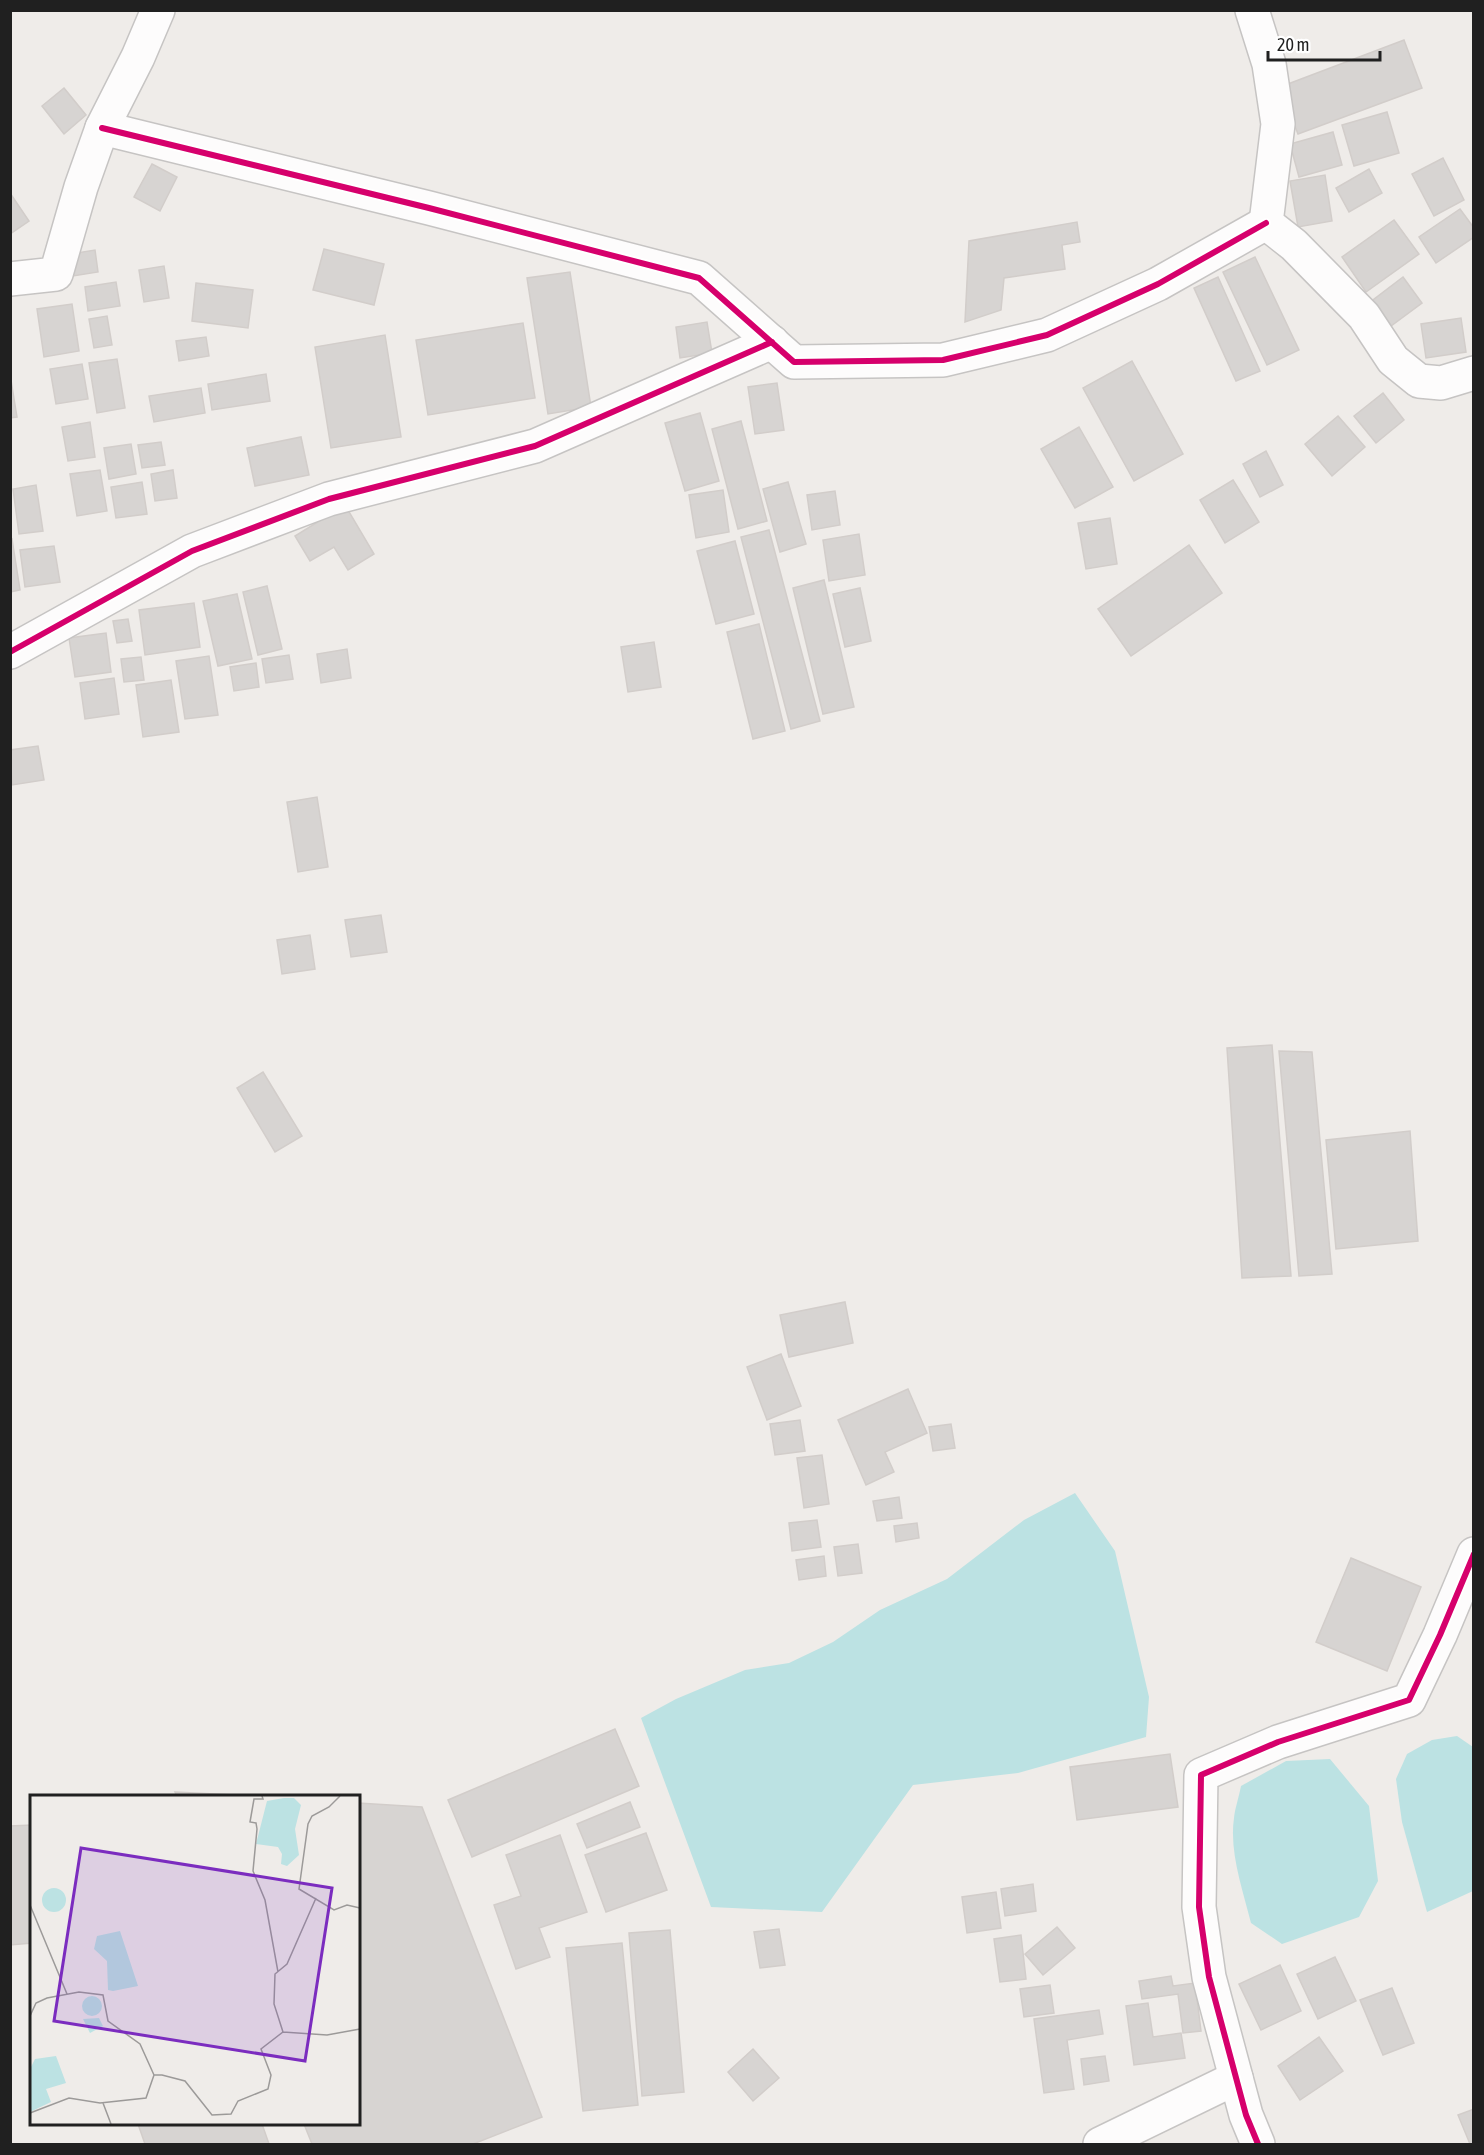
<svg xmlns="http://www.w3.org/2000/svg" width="1484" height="2155" viewBox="0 0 1484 2155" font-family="'Asap Condensed',sans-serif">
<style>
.water{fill:#bce2e3}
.building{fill:#d7d4d2;stroke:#d2cdca;stroke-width:1.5}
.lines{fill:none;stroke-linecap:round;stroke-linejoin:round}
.street-casing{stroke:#c6c4c3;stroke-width:36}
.street{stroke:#fdfcfc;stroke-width:33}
.cycleway-casing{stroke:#fff;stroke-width:10}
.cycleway{stroke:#d6006c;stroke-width:6}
.inset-road{fill:none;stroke:#9c9a99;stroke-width:1.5}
.view{fill:#7b2cbf;fill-opacity:0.15;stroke:#7b2cbf;stroke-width:3}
.inset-edge{fill:none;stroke:#202020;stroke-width:3}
</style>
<rect width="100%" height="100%" fill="#efece9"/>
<!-- water -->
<g class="water">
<path d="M1075 1493 1115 1551 1149 1697 1146 1737 1018 1773 913 1785 822 1912 711 1907 641 1718 676 1699 745 1670 789 1663 833 1642 880 1610 947 1579 1024 1520Z"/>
<path d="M1457 1736 1473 1747V1891L1427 1912 1402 1822 1396 1779 1407 1754 1432 1740Z"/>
<path d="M1330 1759 1369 1806 1378 1881 1359 1917 1282 1944 1251 1923C1243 1891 1229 1852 1234 1818 1235 1808 1239 1797 1241 1786L1286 1761Z"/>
</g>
<!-- building -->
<g class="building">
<path d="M1404 40 1422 88 1298 134 1280 87Z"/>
<path d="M64 88 86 115 64 134 42 106Z"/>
<path d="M1387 112 1399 153 1354 166 1342 125Z"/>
<path d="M1333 132 1342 165 1299 177 1290 144Z"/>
<path d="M1443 158 1464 200 1434 216 1412 174Z"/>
<path d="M152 164 177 177 160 211 134 197Z"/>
<path d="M1369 169 1382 193 1349 212 1336 188Z"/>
<path d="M1325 175 1332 221 1298 227 1290 181Z"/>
<path d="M10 193 29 221 10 234Z"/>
<path d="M1460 209 1474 228V237L1436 263 1419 237Z"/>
<path d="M1394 220 1419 254 1366 292 1342 257Z"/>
<path d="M1077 222 1080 242 1062 245 1065 269 1004 278 1001 310 965 322 969 241Z"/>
<path d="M324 249 384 264 374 305 313 290Z"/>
<path d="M95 250 98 272 73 276 70 254Z"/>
<path d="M1255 257 1299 350 1267 365 1223 272Z"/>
<path d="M164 266 169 298 144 302 139 270Z"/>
<path d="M570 272 591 407 548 414 527 278Z"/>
<path d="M1218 277 1260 371 1236 381 1194 288Z"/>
<path d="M1403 277 1422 303 1387 329 1369 303Z"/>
<path d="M116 282 120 306 88 311 85 287Z"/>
<path d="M196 283 253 290 248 328 192 321Z"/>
<path d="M72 304 79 351 44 357 37 309Z"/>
<path d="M107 316 112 345 94 348 89 319Z"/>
<path d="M1461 318 1466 352 1426 358 1421 324Z"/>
<path d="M707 322 712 353 680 358 676 327Z"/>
<path d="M523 323 535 398 428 415 416 340Z"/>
<path d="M385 335 401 437 331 448 315 347Z"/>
<path d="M206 337 209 356 179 361 176 341Z"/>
<path d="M117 359 125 408 97 413 89 363Z"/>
<path d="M1132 361 1183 454 1134 481 1083 388Z"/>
<path d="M82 364 88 399 56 404 50 369Z"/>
<path d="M10 374 17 417 10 418Z"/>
<path d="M266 374 270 401 212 410 208 384Z"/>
<path d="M777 383 784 430 755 434 748 387Z"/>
<path d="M201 388 205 413 154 422 149 396Z"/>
<path d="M1383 393 1404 420 1376 443 1354 416Z"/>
<path d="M700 413 719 481 685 491 665 423Z"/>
<path d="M1338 416 1365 447 1332 476 1305 444Z"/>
<path d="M741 421 767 521 738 529 712 429Z"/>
<path d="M90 422 95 457 68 461 62 427Z"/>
<path d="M1079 427 1113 487 1075 508 1041 449Z"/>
<path d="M301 437 309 475 255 486 247 448Z"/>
<path d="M161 442 165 465 142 468 138 445Z"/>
<path d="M131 444 136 474 109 479 104 448Z"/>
<path d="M1266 451 1283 485 1260 497 1243 464Z"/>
<path d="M100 470 107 511 77 516 70 474Z"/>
<path d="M173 470 177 498 155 501 151 474Z"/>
<path d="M1233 480 1259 522 1225 543 1200 500Z"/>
<path d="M142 482 147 514 116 518 111 487Z"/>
<path d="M788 482 806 544 780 552 763 489Z"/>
<path d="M36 485 43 531 19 534 13 489Z"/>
<path d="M723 490 729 532 696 538 689 495Z"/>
<path d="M835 491 840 525 812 530 807 495Z"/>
<path d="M345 505 374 554 348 570 334 547 310 561 295 536Z"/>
<path d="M1110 518 1117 564 1086 569 1078 523Z"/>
<path d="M769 530 820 721 791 729 741 537Z"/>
<path d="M859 534 865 575 829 581 823 540Z"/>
<path d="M12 539 20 590 10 592V540Z"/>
<path d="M735 541 754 614 716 624 697 551Z"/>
<path d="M1189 545 1222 593 1131 656 1098 609Z"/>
<path d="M54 546 60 582 25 587 20 550Z"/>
<path d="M824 580 854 707 823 714 793 588Z"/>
<path d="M267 586 282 649 258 655 243 592Z"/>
<path d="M860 588 871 641 845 647 833 594Z"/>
<path d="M237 594 252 659 218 666 203 601Z"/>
<path d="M194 603 200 647 145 655 139 610Z"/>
<path d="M128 619 132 641 117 643 113 621Z"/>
<path d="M759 624 785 731 753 739 727 632Z"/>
<path d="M106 633 111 672 75 677 69 638Z"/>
<path d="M654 642 661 687 628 692 621 647Z"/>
<path d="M347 649 351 678 321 683 317 654Z"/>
<path d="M289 655 293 679 266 683 262 659Z"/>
<path d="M209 656 218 715 185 719 176 661Z"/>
<path d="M141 657 144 680 124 682 121 659Z"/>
<path d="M256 663 259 687 234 691 230 667Z"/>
<path d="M114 678 119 714 85 719 80 683Z"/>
<path d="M171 680 179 732 143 737 136 685Z"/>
<path d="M38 746 44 780 12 785 10 750Z"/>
<path d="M317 797 328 867 298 872 287 802Z"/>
<path d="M381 915 387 952 351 957 345 920Z"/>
<path d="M310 935 315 969 282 974 277 940Z"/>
<path d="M1272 1045 1291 1276 1242 1278 1227 1048Z"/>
<path d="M1279 1051 1312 1052 1332 1274 1299 1276Z"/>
<path d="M263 1072 302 1136 275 1152 237 1088Z"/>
<path d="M1410 1131 1418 1241 1336 1249 1326 1140Z"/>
<path d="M845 1302 853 1343 789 1357 780 1315Z"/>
<path d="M781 1354 801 1406 767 1420 747 1367Z"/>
<path d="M908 1389 927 1433 885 1452 894 1472 866 1485 838 1420Z"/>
<path d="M800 1420 805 1451 775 1455 770 1424Z"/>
<path d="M951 1424 955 1448 933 1451 929 1427Z"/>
<path d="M822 1455 829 1504 804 1508 797 1458Z"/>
<path d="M899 1497 902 1518 877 1521 873 1501Z"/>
<path d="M817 1520 821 1547 792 1551 789 1523Z"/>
<path d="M917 1523 919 1538 896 1542 894 1526Z"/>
<path d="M858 1544 862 1573 838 1576 834 1547Z"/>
<path d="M824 1556 826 1576 799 1580 796 1560Z"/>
<path d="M1351 1558 1421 1587 1387 1671 1316 1642Z"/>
<path d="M615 1729 639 1786 472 1857 448 1800Z"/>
<path d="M1170 1754 1178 1807 1077 1820 1070 1767Z"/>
<path d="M175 1792 255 1796H177Z"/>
<path d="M630 1802 640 1827 587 1848 577 1824Z"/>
<path d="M358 1803 422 1807 542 2117 473 2144H312L304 2124H358Z"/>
<path d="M32 1825V1943L10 1945V1826Z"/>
<path d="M646 1833 667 1890 606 1912 585 1855Z"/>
<path d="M560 1835 587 1912 539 1928 550 1957 516 1969 494 1905 521 1896 506 1855Z"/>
<path d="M1033 1884 1036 1911 1005 1916 1001 1889Z"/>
<path d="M996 1892 1001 1928 967 1933 962 1897Z"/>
<path d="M1057 1927 1075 1948 1043 1975 1025 1954Z"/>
<path d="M779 1929 785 1965 760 1968 754 1932Z"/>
<path d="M670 1930 684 2092 642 2096 629 1933Z"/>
<path d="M1021 1935 1026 1979 1000 1982 994 1939Z"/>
<path d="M622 1943 638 2105 583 2111 566 1948Z"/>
<path d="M1335 1957 1356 2001 1318 2019 1297 1974Z"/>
<path d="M1280 1965 1301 2011 1261 2030 1239 1984Z"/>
<path d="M1171 1976 1173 1986 1195 1983 1201 2031 1183 2033 1178 1994 1142 1999 1139 1981Z"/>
<path d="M1050 1985 1054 2013 1024 2017 1020 1989Z"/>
<path d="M1392 1988 1414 2043 1383 2055 1360 2000Z"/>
<path d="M1148 2003 1153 2037 1181 2033 1185 2058 1134 2065 1126 2006Z"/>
<path d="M1099 2010 1103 2034 1067 2040 1074 2089 1044 2093 1034 2019Z"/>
<path d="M1319 2037 1343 2071 1300 2100 1278 2066Z"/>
<path d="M753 2049 779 2078 753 2101 728 2072Z"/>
<path d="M1105 2056 1109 2081 1084 2085 1081 2059Z"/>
<path d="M1474 2109V2144H1470L1458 2115Z"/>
<path d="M138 2124H262L269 2144H145Z"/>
</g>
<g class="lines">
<defs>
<g id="street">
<path d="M1252 10 1269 64 1278 124 1266 223 1294 245 1364 316 1393 360 1419 381 1441 383 1474 373"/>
<path d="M102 128 429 208 699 278 794 362 943 360 1047 335 1158 284 1266 223"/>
<path d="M10 279 56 274 81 187 102 128 138 57 158 10"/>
<path d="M10 652 192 551 329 499 535 446 772 342"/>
<path d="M1100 2144 1236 2078"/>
<path d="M1258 2144 1246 2115 1209 1977 1199 1907 1201 1775 1278 1742 1409 1700 1440 1635 1474 1554"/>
</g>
</defs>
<!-- street casing -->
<use href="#street" class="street-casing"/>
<!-- street -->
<use href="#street" class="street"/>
<defs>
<g id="cycleway">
<path d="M102 128 429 208 699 278 794 362 943 360 1047 335 1158 284 1266 223"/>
<path d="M10 652 192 551 329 499 535 446 772 342"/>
<path d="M1258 2144 1246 2115 1209 1977 1199 1907 1201 1775 1278 1742 1409 1700 1440 1635 1474 1554"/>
</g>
</defs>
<!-- cycleway casing -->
<use href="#cycleway" class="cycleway-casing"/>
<!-- cycleway -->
<use href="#cycleway" class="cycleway"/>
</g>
<!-- overview -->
<g transform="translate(30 1795)">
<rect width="330" height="330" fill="#efece9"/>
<path d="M254 3H264L271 10 265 34 269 60 257 71 251 69 252 59 248 52 226 49 237 6ZM12 105a12 12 0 1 1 24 0a12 12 0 1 1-24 0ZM90 136 108 191 83 196 78 195 77 166 64 154 67 141ZM52 211a10 10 0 1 1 20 0a10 10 0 1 1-20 0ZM69 223 73 231 60 238 53 224ZM26 261 36 288 16 294 21 307 0 317V274L5 264Z" fill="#bce2e3"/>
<path class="inset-road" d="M232 1 233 4H224L220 27 226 28 227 34 223 76 235 105 248 177M310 1 299 12 282 21 278 29 269 94 304 115 317 110 330 113M0 110 37 199M0 221 6 208 17 203 49 197 73 200 78 226 110 249 124 280M253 237 244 209 245 179 257 169 286 103M73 308 81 329M0 318 39 303 70 308 116 303 124 280H132L155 286 182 320 201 319 208 306 238 294 241 280 231 254 253 237 297 240 330 234"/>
<path class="view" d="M51 53 302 93 275 266 24 226Z"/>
<rect width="330" height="330" class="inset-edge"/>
</g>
<!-- border -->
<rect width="1484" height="2155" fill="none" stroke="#202020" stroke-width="24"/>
<!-- scale -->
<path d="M1268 51v9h112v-9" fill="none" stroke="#202020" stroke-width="3"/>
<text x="1277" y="51" font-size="18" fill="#202020" stroke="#ffffff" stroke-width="4.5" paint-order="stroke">20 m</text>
</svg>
